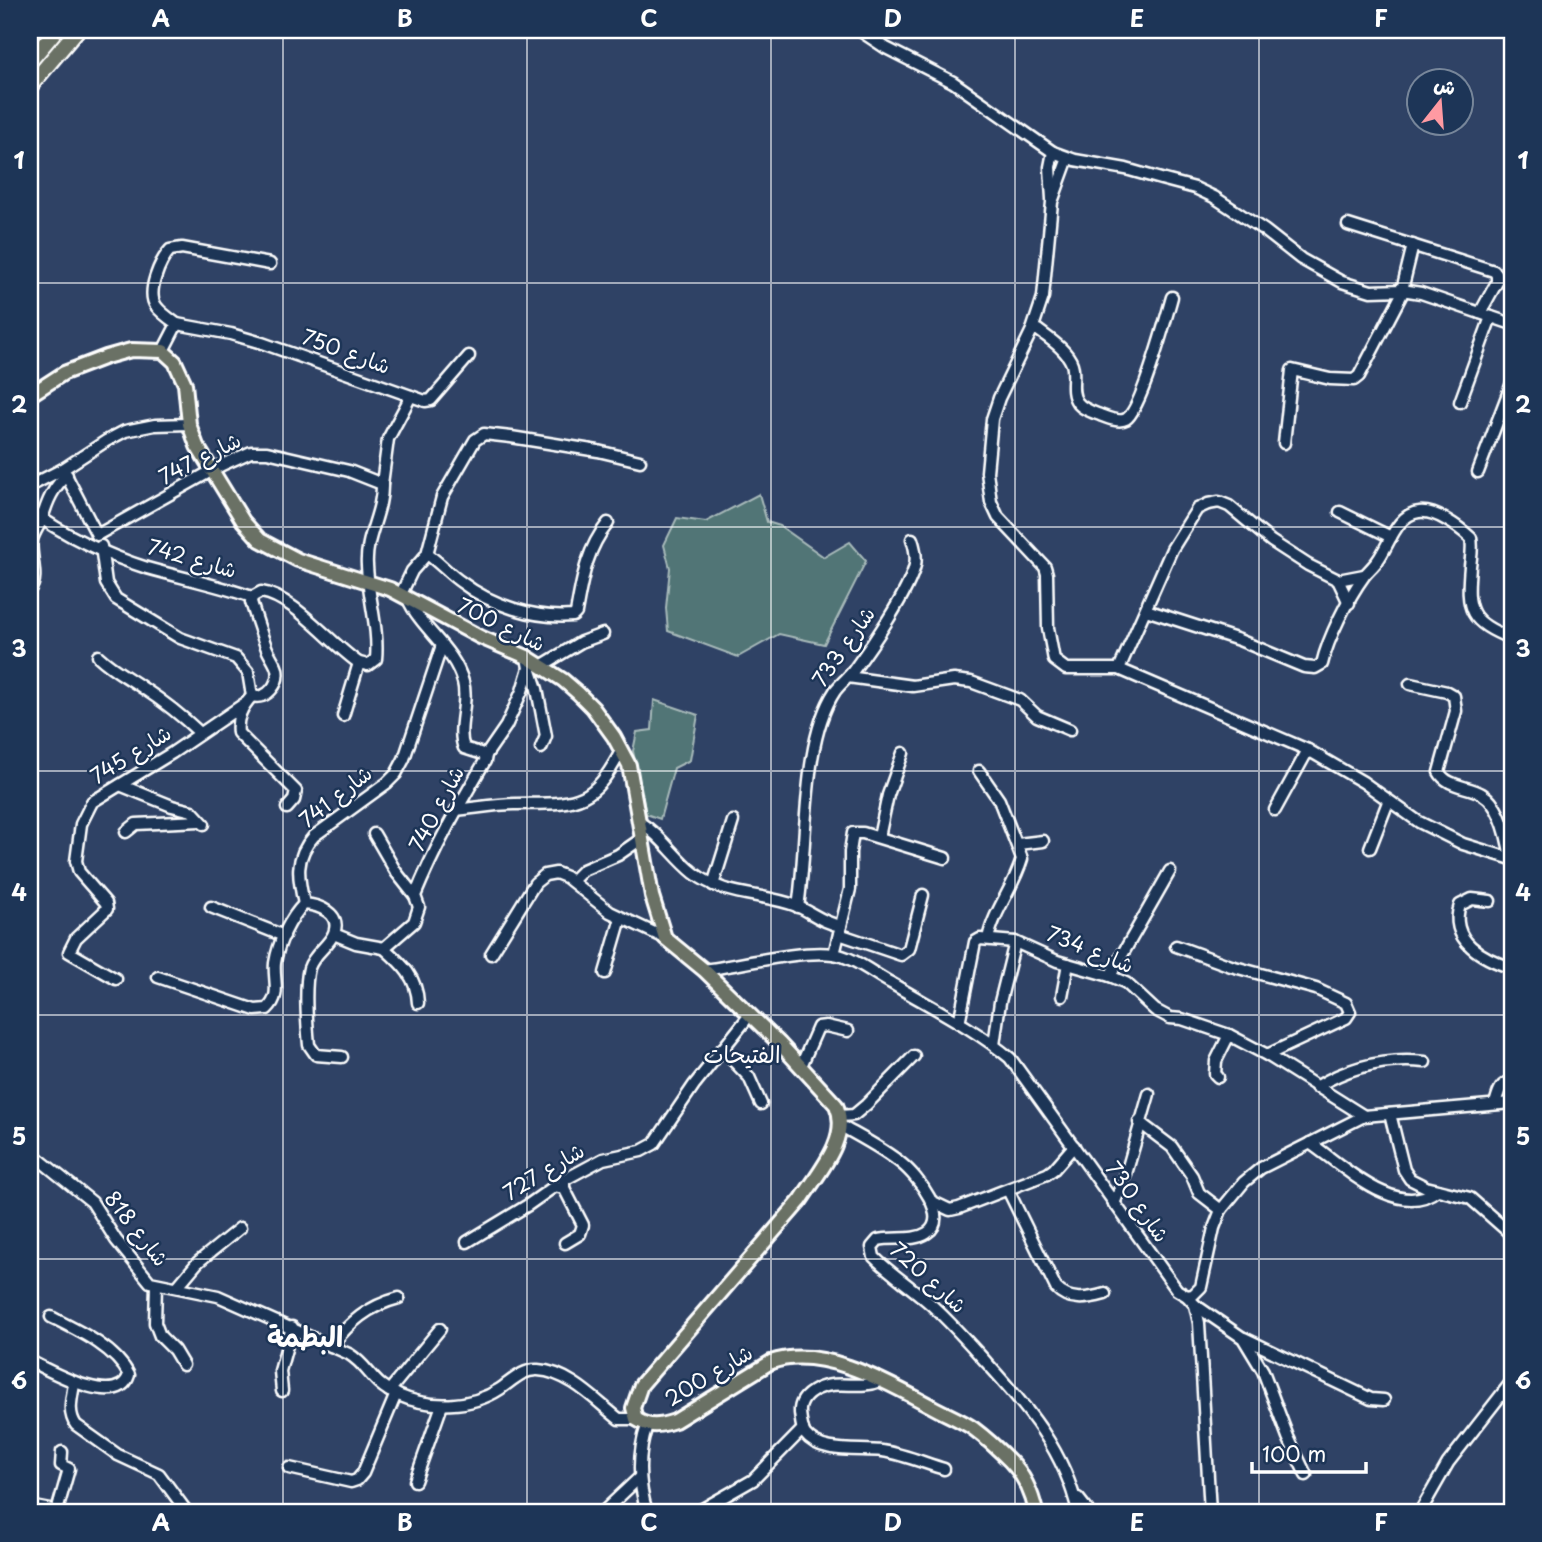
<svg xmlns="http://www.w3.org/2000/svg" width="1542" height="1542" viewBox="0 0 1542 1542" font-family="'Playpen Sans','Playpen Sans Arabic',sans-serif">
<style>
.green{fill:#517476;stroke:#a8baba;stroke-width:2}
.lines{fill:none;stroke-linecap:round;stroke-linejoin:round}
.minor-casing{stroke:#fff;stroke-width:15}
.major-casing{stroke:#fff;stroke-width:18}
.highway-casing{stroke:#fff;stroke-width:19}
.minor{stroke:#1d3557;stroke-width:10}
.major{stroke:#6b7165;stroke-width:12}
.highway{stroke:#6b7165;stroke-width:14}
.grid{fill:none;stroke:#fff;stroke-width:2;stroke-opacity:0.55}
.labels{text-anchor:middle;stroke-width:5;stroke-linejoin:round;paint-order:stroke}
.street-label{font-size:21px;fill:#fff;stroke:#1d3557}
.neighbourhood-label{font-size:23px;fill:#fff;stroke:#1d3557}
.district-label{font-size:28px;font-weight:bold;fill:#fff;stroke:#1d3557}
.neatline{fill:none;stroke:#fff;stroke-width:2.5}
.grid-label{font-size:23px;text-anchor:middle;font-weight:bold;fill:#fff}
</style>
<rect width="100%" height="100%" fill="#2f4265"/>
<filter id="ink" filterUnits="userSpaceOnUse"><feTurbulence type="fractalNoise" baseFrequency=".0143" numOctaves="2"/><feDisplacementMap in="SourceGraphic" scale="14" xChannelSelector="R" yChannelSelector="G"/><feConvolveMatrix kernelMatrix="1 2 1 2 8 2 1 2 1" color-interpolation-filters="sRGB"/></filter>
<g filter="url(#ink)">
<!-- green -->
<g class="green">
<path d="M759 494 767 522 780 526 824 557 850 542 866 561 824 644 779 634 738 657 668 631 666 608 670 568 664 545 677 518 706 522Z"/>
<path d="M654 700 698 715 690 760 674 768 660 819 646 814 633 751 637 732 652 730Z"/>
</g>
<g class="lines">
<defs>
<g id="minor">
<path d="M859 30 886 48 953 82 1053 152 1075 160 1126 169 1161 179 1195 188 1214 197 1264 230 1301 259 1342 282 1371 291 1402 290 1421 293 1512 324"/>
<path d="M1068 158 1052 202 1043 297 1032 330 999 398 992 419 987 472 991 502 998 517 1045 567 1047 574 1048 628 1054 660 1066 669H1119L1308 750 1363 782 1419 822 1463 844 1512 859"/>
<path d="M1052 199 1050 167 1053 152"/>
<path d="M1348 225 1494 271 1497 275V282L1480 313"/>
<path d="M1402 290 1413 245"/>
<path d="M177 324C170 319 161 313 156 306 146 292 160 261 170 250L182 248 270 264"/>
<path d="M1032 330H1038C1050 339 1067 350 1072 364 1076 376 1069 391 1077 402 1082 409 1092 412 1100 415 1108 418 1119 423 1126 419 1141 410 1166 318 1172 297"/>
<path d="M163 351 177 324 231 334 262 343 411 396 388 439 382 484"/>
<path d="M411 396 425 401 431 400 469 356"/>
<path d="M1460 402 1491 317"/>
<path d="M1284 443 1292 370 1330 379 1354 380 1359 376 1404 290"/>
<path d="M1478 472 1512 383"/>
<path d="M30 486 63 469 106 441 125 431 155 425 189 424"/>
<path d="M30 510C61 534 109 556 147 568 182 578 218 585 252 597L261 592C293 596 331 644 359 663L368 665 376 659C379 628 368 597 367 565 365 537 383 512 382 484L349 471 267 452H251L222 465 97 535 63 469"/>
<path d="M1340 512 1391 537"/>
<path d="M101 546 106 583 116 599 180 638 236 658 248 672 252 696C242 707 236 718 238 733L296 791 294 800 287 808"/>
<path d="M427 554C439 562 449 574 461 582 491 605 534 619 573 616L576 613C582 580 586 550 608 523"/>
<path d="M1338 580 1349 603"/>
<path d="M30 589C40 579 29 554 32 540 34 532 39 526 42 519 47 502 53 487 67 475"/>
<path d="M401 594 412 571 427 554 442 497 475 440 484 434 511 437 598 451 640 461"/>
<path d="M408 599C421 629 454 648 463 682 469 703 456 728 464 748L486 755 485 761C459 805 434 849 415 896L419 907 414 922 384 948C402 964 417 977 418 1003"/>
<path d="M1146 610 1239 640 1304 667 1315 668 1322 664C1328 638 1348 598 1364 576 1368 571 1374 566 1378 560 1389 545 1397 514 1419 512 1436 510 1459 527 1471 538 1473 548 1471 557 1470 566 1466 612 1469 621 1512 639"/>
<path d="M98 656C113 670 126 676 143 688 163 701 182 716 200 733"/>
<path d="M541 666 581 642 603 634"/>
<path d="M530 668 537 689 546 736 541 748"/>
<path d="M1119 669 1172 549 1197 509 1208 504 1219 502 1229 506 1271 541 1308 565 1338 580 1364 575"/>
<path d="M848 677 913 686 954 680 971 682 1020 700 1037 716 1070 730"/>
<path d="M1410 684 1447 692 1454 696 1456 711 1439 772C1447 787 1469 786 1482 794 1501 805 1508 839 1511 859"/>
<path d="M252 696C267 700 280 684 277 669 275 662 270 656 267 649 261 634 256 618 251 602L252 597"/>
<path d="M343 716 359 663"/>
<path d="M486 755 506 726 522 691 529 668 527 657"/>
<path d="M979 771 999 800 1022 859C1014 887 994 910 988 939"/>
<path d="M120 785 172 806 192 811 204 824"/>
<path d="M456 810C476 808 496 804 515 804 575 803 591 808 621 751"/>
<path d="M1275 810 1308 750"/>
<path d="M639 822C661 835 674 857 694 873 724 897 763 893 797 906 813 913 823 923 841 926"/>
<path d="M126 832 136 824 200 821"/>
<path d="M374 834 396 872 415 896"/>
<path d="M879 837 888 795 903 753"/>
<path d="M1018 844 1043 841"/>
<path d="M1370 848 1388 802"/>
<path d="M572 881 583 870 618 855 641 839"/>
<path d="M713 885 733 821"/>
<path d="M1490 901 1472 899 1460 905C1448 941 1484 959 1512 968"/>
<path d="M304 904C298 877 294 858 314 836L387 783 396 774 404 759 442 645"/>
<path d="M304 904C318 905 342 913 334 933 329 946 314 953 309 968 304 988 307 1024 309 1045L316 1055 342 1057"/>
<path d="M211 907 284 936"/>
<path d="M798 907C808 845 801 742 835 691 840 684 847 679 853 671 870 648 909 592 915 565 917 556 915 548 912 539"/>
<path d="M334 934 356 943 384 948"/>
<path d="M839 934 901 955 909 949 923 895"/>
<path d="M1176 946 1231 966 1316 989 1346 1003 1350 1012 1346 1018 1267 1055"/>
<path d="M491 954 535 883 545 875 556 873 566 877 610 912 665 938"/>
<path d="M834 954 850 889V852L853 833H863L945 858"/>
<path d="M704 970C742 965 797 950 833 954 852 956 874 974 891 983 931 1007 974 1028 1010 1058L1177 1290 1187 1296 1195 1305 1199 1323 1210 1512"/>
<path d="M605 973 621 918"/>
<path d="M1110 976 1170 871"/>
<path d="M158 977 255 1010 267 1009C282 995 273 980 275 963 278 943 290 918 304 904"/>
<path d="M116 979 69 952 76 938 107 909 106 903 79 872 76 861 81 824 92 802 172 753 244 704"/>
<path d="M1062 996 1068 964"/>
<path d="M959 1023 975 942 980 939 1015 942 1057 961 1110 976 1126 983 1155 1010 1170 1018 1182 1019 1229 1035 1267 1055 1364 1116"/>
<path d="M994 1045 1000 1002 1015 942"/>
<path d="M722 1049 749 1077 761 1104"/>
<path d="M801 1066 818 1027 826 1026 848 1031"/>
<path d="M1218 1077 1215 1074 1216 1061 1229 1035"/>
<path d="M1316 1087C1349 1067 1386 1058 1425 1062"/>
<path d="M1495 1104C1498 1094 1500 1082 1512 1082"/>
<path d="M1390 1114 1404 1170 1410 1179 1426 1187 1470 1198 1512 1235"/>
<path d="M841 1116 854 1115 866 1105 914 1056"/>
<path d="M1139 1122 1172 1147 1192 1176 1199 1193 1221 1210"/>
<path d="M841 1126C862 1138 884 1149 902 1164 917 1176 951 1218 927 1233 913 1242 893 1236 878 1240L872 1247 874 1257C890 1273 910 1286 927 1301 949 1320 968 1342 987 1363 1028 1408 1065 1452 1078 1512"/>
<path d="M1310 1143C1341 1164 1398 1221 1437 1190"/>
<path d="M30 1152 92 1202 116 1240 150 1282 218 1296 349 1354C370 1367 371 1384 398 1395 430 1409 471 1408 500 1389 512 1381 523 1369 538 1370 570 1372 596 1401 619 1419H636"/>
<path d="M564 1188 583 1225 580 1234 565 1243"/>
<path d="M1008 1190 1056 1288C1069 1302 1087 1299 1105 1294"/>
<path d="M931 1201 950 1210 959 1208 1047 1174 1054 1169 1074 1146"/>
<path d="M1114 1204 1126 1174 1149 1094"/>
<path d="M467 1242 528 1205 555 1186 564 1188V1180L603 1159 641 1151 654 1144 694 1085 749 1016"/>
<path d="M156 1285 155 1323 160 1336 174 1350 183 1365"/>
<path d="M177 1287 198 1262 240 1228"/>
<path d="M1187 1296 1193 1295 1201 1287 1214 1228 1221 1210 1244 1182 1261 1168 1364 1116 1512 1103"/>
<path d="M1195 1305 1243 1338 1263 1371 1288 1437 1306 1475"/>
<path d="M1244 1338 1371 1399 1384 1400"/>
<path d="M331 1346C350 1322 368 1306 399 1298"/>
<path d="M30 1361C48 1370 118 1410 129 1375 115 1347 77 1330 51 1317"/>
<path d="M880 1381C860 1390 838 1379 817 1389 807 1394 799 1401 800 1413 801 1419 801 1428 805 1434 821 1455 859 1448 882 1451 903 1454 924 1463 944 1469"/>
<path d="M74 1384C72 1398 67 1412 76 1425L118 1455 159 1474 187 1512"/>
<path d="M282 1391 280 1371 292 1327"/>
<path d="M389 1391 440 1329"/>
<path d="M647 1426C637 1455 638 1483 647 1512"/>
<path d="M289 1468 351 1482 357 1480 363 1473 396 1394"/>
<path d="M415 1481 442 1405"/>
<path d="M1078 1498 1089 1512"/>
<path d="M30 1506 61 1512"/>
<path d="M57 1511 69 1469 61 1465 62 1452"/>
<path d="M603 1512 639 1478"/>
<path d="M697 1512 753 1480 803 1429"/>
<path d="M1420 1512 1448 1463 1512 1381"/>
</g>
<path id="major" d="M30 395 64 373 106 357 131 350 163 351 175 362 185 384 189 424 197 446 243 521 260 540 298 560 390 589 480 637 527 657 563 680 578 693 593 708 614 737 629 765 652 896 665 938 704 970 780 1044 836 1105C851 1138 818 1173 801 1200L641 1385 633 1408 636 1419C650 1428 659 1426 675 1421L771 1362C821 1344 888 1383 931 1406 945 1414 961 1420 974 1429 986 1438 999 1450 1010 1461 1024 1475 1032 1493 1036 1512"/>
<g id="highway">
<path d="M30 61 56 30"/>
<path d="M30 86 77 30"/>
</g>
</defs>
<!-- minor casing -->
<use href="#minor" class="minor-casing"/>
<!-- major casing -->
<use href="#major" class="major-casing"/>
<!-- highway casing -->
<use href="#highway" class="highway-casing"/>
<!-- minor -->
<use href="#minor" class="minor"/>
<!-- major -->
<use href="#major" class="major"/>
<!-- highway -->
<use href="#highway" class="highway"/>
</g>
</g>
<!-- grid -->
<path class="grid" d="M283 30V1512M527 30V1512M771 30V1512M1015 30V1512M1259 30V1512M30 283H1512M30 527H1512M30 771H1512M30 1015H1512M30 1259H1512"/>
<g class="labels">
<!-- street labels -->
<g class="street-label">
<text transform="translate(346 352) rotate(20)" y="7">شارع 750</text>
<text transform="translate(200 459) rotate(-27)" y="7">شارع 747</text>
<text transform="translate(192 559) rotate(16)" y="7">شارع 742</text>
<text transform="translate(501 625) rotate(26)" y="7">شارع 700</text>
<text transform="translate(844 647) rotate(-55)" y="7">شارع 733</text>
<text transform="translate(131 755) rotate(-32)" y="7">شارع 745</text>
<text transform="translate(336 797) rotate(-38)" y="7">شارع 741</text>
<text transform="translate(437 809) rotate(-62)" y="7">شارع 740</text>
<text transform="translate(1090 950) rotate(22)" y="7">شارع 734</text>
<text transform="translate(544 1172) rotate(-31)" y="7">شارع 727</text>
<text transform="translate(1137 1202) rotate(55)" y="7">شارع 730</text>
<text transform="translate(136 1229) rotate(52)" y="7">شارع 818</text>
<text transform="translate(928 1278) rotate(42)" y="7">شارع 720</text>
<text transform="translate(709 1376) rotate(-31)" y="7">شارع 200</text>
</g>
<!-- neighbourhood labels -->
<g class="neighbourhood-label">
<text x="742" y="1063">الفتيحات</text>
</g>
<!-- district labels -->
<g class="district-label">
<text x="305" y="1347">البطمة</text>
</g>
</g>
<!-- margin -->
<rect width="1542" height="1542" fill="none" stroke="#1d3557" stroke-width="77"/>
<!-- north arrow -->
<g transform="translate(1440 102) rotate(17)"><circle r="33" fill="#1d3557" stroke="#77869a" stroke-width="2"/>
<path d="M0-5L12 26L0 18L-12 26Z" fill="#ff9aa2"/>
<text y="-10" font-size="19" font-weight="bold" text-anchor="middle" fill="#ffffff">ش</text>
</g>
<!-- scale -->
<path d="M1252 1462v10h114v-10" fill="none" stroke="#ffffff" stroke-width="3.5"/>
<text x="1262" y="1462" font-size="21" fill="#ffffff" stroke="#1d3557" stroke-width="5" paint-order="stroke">100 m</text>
<rect x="38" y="38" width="1466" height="1466" class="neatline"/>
<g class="grid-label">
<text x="161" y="27">A</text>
<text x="405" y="27">B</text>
<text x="649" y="27">C</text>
<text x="893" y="27">D</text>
<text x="1137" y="27">E</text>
<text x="1381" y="27">F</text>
<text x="19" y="169">1</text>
<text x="1523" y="169">1</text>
<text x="19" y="413">2</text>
<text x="1523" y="413">2</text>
<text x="19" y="657">3</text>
<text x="1523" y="657">3</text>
<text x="19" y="901">4</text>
<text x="1523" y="901">4</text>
<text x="19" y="1145">5</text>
<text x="1523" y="1145">5</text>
<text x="19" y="1389">6</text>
<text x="1523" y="1389">6</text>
<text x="161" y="1531">A</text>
<text x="405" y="1531">B</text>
<text x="649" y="1531">C</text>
<text x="893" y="1531">D</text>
<text x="1137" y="1531">E</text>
<text x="1381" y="1531">F</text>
</g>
</svg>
